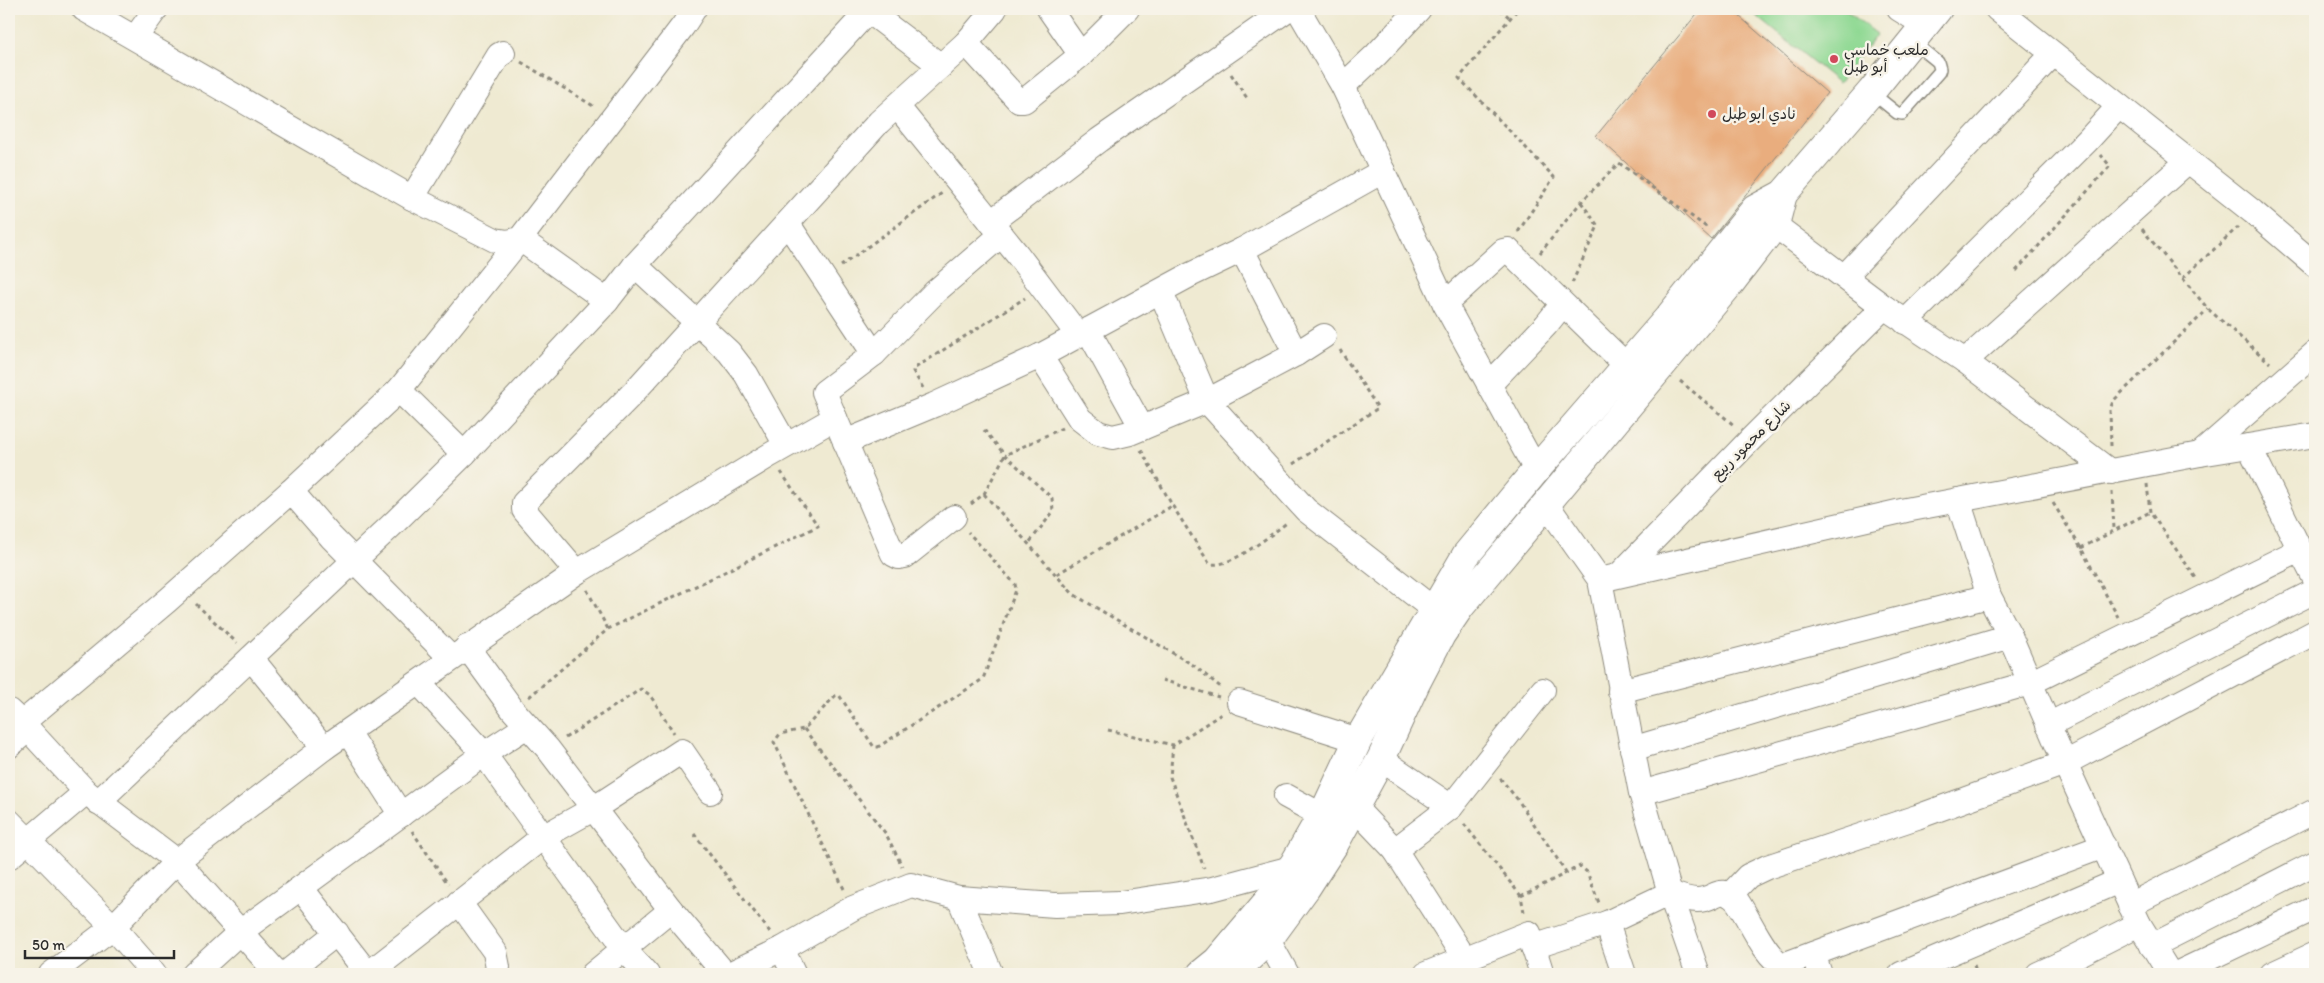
<svg xmlns="http://www.w3.org/2000/svg" width="2324" height="983" viewBox="0 0 2324 983" font-family="Itim,'Playpen Sans Arabic',sans-serif">
<style>
.green{fill:#91d994;stroke:#5e8260}
.building{fill:#e9ad7e}
.lines{fill:none;stroke-linecap:round;stroke-linejoin:round}
.service-casing{stroke:#8d8a7e;stroke-width:14}
.minor-casing{stroke:#8d8a7e;stroke-width:26}
.primary-casing{stroke:#8d8a7e;stroke-width:30}
.path{stroke:#8d8a7e;stroke-width:3;stroke-dasharray:4 4;stroke-linecap:butt}
.service{stroke:#fff;stroke-width:11}
.minor{stroke:#fff;stroke-width:24}
.primary{stroke:#fff;stroke-width:28}
.poi-dot{fill:#d1495b;stroke:#f7f3e8;stroke-width:2}
.labels{text-anchor:middle;stroke-width:5;stroke-linejoin:round;paint-order:stroke}
.poi-label{font-size:15px;fill:#2b2b2b;stroke:#f7f3e8;text-anchor:start}
.street-label{font-size:15px;fill:#2b2b2b;stroke:#f7f3e8}
</style>
<rect width="100%" height="100%" fill="#f7f3e8"/>
<filter id="ink" filterUnits="userSpaceOnUse"><feTurbulence type="fractalNoise" baseFrequency=".02" numOctaves="2"/><feDisplacementMap in="SourceGraphic" scale="10" xChannelSelector="R" yChannelSelector="G"/><feConvolveMatrix kernelMatrix="1 2 1 2 8 2 1 2 1" color-interpolation-filters="sRGB"/></filter>
<filter id="wash" filterUnits="userSpaceOnUse"><feTurbulence type="fractalNoise" baseFrequency=".0096" numOctaves="4" result="noise"/><feDisplacementMap in="SourceGraphic" scale="20" xChannelSelector="R" yChannelSelector="G"/><feGaussianBlur stdDeviation="1.12" result="paint"/><feColorMatrix in="noise" values="0 0 0 0 0 0 0 0 0 0 0 0 0 0 0 0 0 1.4 0 .05"/><feComposite in="paint" operator="in"/></filter>
<g filter="url(#wash)">
<rect width="100%" height="100%" fill="#efead2"/>
<!-- green -->
<path class="green" d="M1748 9H1844L1877 34 1839 83Z"/>
<g id="blocks">
<!-- building -->
<path class="building" d="M1701 9H1731L1827 93 1711 239 1596 136Z"/>
</g>
</g>
<g filter="url(#ink)">
<use href="#blocks" fill-opacity="0" stroke="#8d8a7e" stroke-width="1"/>
<g class="lines">
<defs>
<path id="service" d="M1871 92 1897 113 1902 114 1939 72 1940 69 1938 62 1912 41"/>
<g id="minor">
<path d="M84 9 412 198 495 240 508 242 520 239 607 301"/>
<path d="M866 9 941 66"/>
<path d="M1049 9 1081 55"/>
<path d="M1298 9 1343 86 1445 304 1536 470"/>
<path d="M1899 9 1925 25"/>
<path d="M1997 9 2253 212 2315 265"/>
<path d="M135 38 156 9"/>
<path d="M966 43 1019 101H1024L1081 55 1127 9"/>
<path d="M1343 86 1376 55 1419 9"/>
<path d="M897 106 1017 254 1078 335"/>
<path d="M412 198 499 55 503 53"/>
<path d="M1760 214 1884 307 1965 361 2111 472"/>
<path d="M991 222 1099 140 1288 9"/>
<path d="M788 224 874 354"/>
<path d="M1242 250 1296 354"/>
<path d="M635 265 729 352 746 374 786 445"/>
<path d="M1845 276 2053 54"/>
<path d="M1161 292 1207 401 1306 510 1433 609"/>
<path d="M1445 304 1503 251 1508 250 1626 365"/>
<path d="M1905 322 2087 141 2119 106"/>
<path d="M1088 330 1142 428"/>
<path d="M1040 356 1080 419 1098 433 1113 437 1130 433 1207 401 1296 354 1324 336"/>
<path d="M1965 361 2188 161"/>
<path d="M1489 385 1546 325 1562 305"/>
<path d="M399 390 520 239 683 26 694 9"/>
<path d="M845 442 934 405 1040 356 1190 275 1242 250 1383 171"/>
<path d="M2249 446 2300 550"/>
<path d="M2200 454 2315 353"/>
<path d="M1958 500 1989 596 2010 636 2065 763 2139 924 2170 974"/>
<path d="M1547 505 1600 580 1641 793 1670 893 1698 974"/>
<path d="M954 517 905 556 899 557 893 554 824 392 874 354 935 292 1001 235"/>
<path d="M577 572 524 510V503L632 394 879 122 966 43 995 9"/>
<path d="M1620 574 1751 439 1884 307"/>
<path d="M1600 580 1906 510 2200 454 2315 435"/>
<path d="M467 647 513 710 548 749 671 910 725 974"/>
<path d="M251 658 324 748"/>
<path d="M451 658 331 537 291 491 399 390 464 454"/>
<path d="M419 683 484 754 624 949 647 974"/>
<path d="M1620 691 1989 596"/>
<path d="M1239 702 1358 740"/>
<path d="M9 711 28 729 86 792 177 861 278 974"/>
<path d="M22 723 168 600 291 491"/>
<path d="M2048 725 2315 591"/>
<path d="M348 732 401 815"/>
<path d="M9 746 28 729"/>
<path d="M1632 749 2010 636"/>
<path d="M1381 759 1451 807"/>
<path d="M1641 793 2030 683 2300 550 2315 579"/>
<path d="M1286 796 1321 815"/>
<path d="M98 802 395 522 464 454 607 301 635 265 870 9"/>
<path d="M1355 808 1395 850 1465 959"/>
<path d="M9 821 113 927 154 974"/>
<path d="M1395 850 1451 807 1543 690"/>
<path d="M9 857 86 792"/>
<path d="M302 889 368 974"/>
<path d="M1730 895 1748 876 1767 867 1917 817 2065 763 2315 632"/>
<path d="M959 898 991 974"/>
<path d="M459 902 495 952 498 967 495 974"/>
<path d="M2130 905 2315 811"/>
<path d="M1607 923 1624 974"/>
<path d="M1268 940 1287 974"/>
<path d="M2152 946 2315 863"/>
<path d="M1533 947 1607 923 1670 893C1678 896 1688 900 1697 900 1716 900 1719 883 1737 901 1749 918 1765 958 1783 965L2104 846"/>
<path d="M782 949 794 974"/>
<path d="M1813 954 1820 974"/>
<path d="M51 974 113 927 177 861 324 748 577 572 770 455 835 418"/>
<path d="M194 974 240 932 484 754 527 726"/>
<path d="M285 974 337 933"/>
<path d="M368 974 543 837 593 809 682 751 710 792"/>
<path d="M593 974 671 910"/>
<path d="M729 974 782 949 853 908 911 885 959 898 1055 905 1120 903 1212 889 1291 868"/>
<path d="M1426 974 1529 933 1542 974"/>
<path d="M1901 974 2119 881"/>
<path d="M2038 974 2060 964"/>
<path d="M2065 974 2060 964 2139 924"/>
<path d="M2176 974 2315 908"/>
<path d="M2272 974 2315 954"/>
</g>
<g id="primary">
<path d="M1201 974 1217 961 1273 895 1295 862 1327 806 1358 740 1466 555 1536 470 1668 318 1755 209 1783 194 1871 92 1938 9"/>
<path d="M1232 974 1268 940 1306 888 1335 843 1381 759 1416 683 1441 635 1460 607 1729 285 1775 225 1783 194"/>
</g>
</defs>
<!-- service casing -->
<use href="#service" class="service-casing"/>
<!-- minor casing -->
<use href="#minor" class="minor-casing"/>
<!-- primary casing -->
<use href="#primary" class="primary-casing"/>
<!-- path -->
<g class="path">
<path d="M1500 9 1510 18"/>
<path d="M521 62 595 107"/>
<path d="M1231 74 1247 98"/>
<path d="M2142 229 2208 309 2270 363"/>
<path d="M1518 232 1554 177 1459 78 1518 9"/>
<path d="M1540 253 1581 202 1619 163 1709 229"/>
<path d="M841 266 942 193"/>
<path d="M2016 271 2110 166 2101 155"/>
<path d="M2183 278 2238 227"/>
<path d="M1572 283 1598 226 1581 202"/>
<path d="M1680 381 1735 426"/>
<path d="M923 388 913 371 915 368 1025 298"/>
<path d="M984 430 1005 455 1052 498 1053 512 1029 543"/>
<path d="M2111 446 2110 410 2113 401 2208 309"/>
<path d="M1141 450 1172 505 1209 563C1226 572 1273 533 1288 522"/>
<path d="M1293 464 1378 408 1340 350"/>
<path d="M2147 484 2150 512 2196 578"/>
<path d="M2112 492 2114 529"/>
<path d="M984 494 1073 594 1193 665 1223 689"/>
<path d="M2053 503 2081 548 2118 617"/>
<path d="M971 504 984 494 1005 455 1062 428"/>
<path d="M2081 548 2150 512"/>
<path d="M1057 574 1172 506"/>
<path d="M587 590 608 629"/>
<path d="M196 604 237 643"/>
<path d="M1162 680 1219 697"/>
<path d="M529 697 608 629 818 526 781 472"/>
<path d="M804 729 886 834 902 866"/>
<path d="M1108 730 1173 745 1223 713"/>
<path d="M565 738 641 689 650 695 674 733"/>
<path d="M1173 745 1170 777 1204 868"/>
<path d="M1500 778 1518 800 1566 872"/>
<path d="M1464 824 1521 896 1524 912"/>
<path d="M412 831 448 884"/>
<path d="M694 834 770 932"/>
<path d="M844 889 774 742 780 734 804 729 835 696 839 695 874 747H878L983 679 1016 590 1015 584 968 532"/>
<path d="M1521 896 1580 866 1587 872 1599 903"/>
<path d="M1974 965 1977 974"/>
</g>
<!-- service -->
<use href="#service" class="service"/>
<!-- minor -->
<use href="#minor" class="minor"/>
<!-- primary -->
<use href="#primary" class="primary"/>
</g>
</g>
<!-- markers -->
<g class="poi-dot">
<circle cx="1834" cy="59" r="5"/>
<circle cx="1712" cy="114" r="5"/>
</g>
<g class="labels">
<!-- poi labels -->
<g class="poi-label">
<text x="1844" y="55">ملعب خماسي<tspan x="1844" dy="17">أبو طبل</tspan></text>
<text x="1722" y="119">نادي ابو طبل</text>
</g>
<!-- street labels -->
<g class="street-label">
<text transform="translate(1751 440) rotate(-45)" y="5">شارع محمود ربيع</text>
</g>
</g>
<!-- margin -->
<rect width="2324" height="983" fill="none" stroke="#f7f3e8" stroke-width="30"/>
<!-- scale -->
<path d="M25 950v8h149v-8" fill="none" stroke="#2b2b2b" stroke-width="2.5"/>
<text x="32" y="950" font-size="15" fill="#2b2b2b" stroke="#f7f3e8" stroke-width="4" paint-order="stroke">50 m</text>
</svg>
